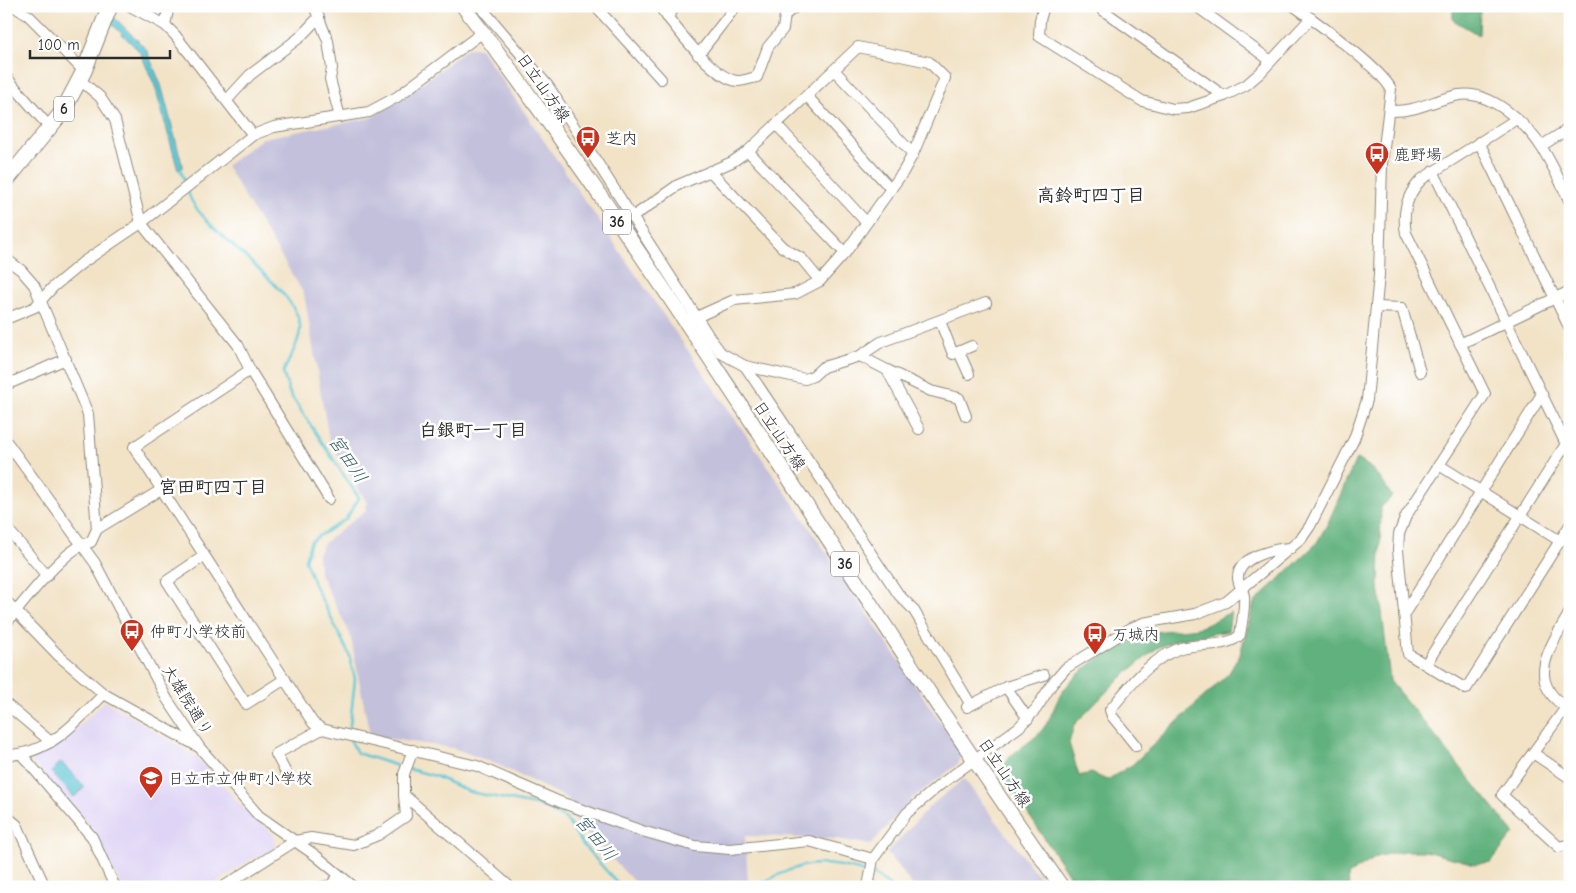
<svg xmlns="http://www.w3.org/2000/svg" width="1576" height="893" viewBox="0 0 1576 893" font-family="'Comic Neue','Klee One',sans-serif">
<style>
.built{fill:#dfd4f5}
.industrial{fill:#c3c0db}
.forest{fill:#60b17d;stroke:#466e54}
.water{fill:#5bc6d5;stroke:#437880}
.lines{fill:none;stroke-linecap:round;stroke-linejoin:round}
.stream{stroke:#5bc6d5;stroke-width:2.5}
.minor-casing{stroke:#8e8779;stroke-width:12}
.major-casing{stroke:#8e8779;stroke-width:16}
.highway-casing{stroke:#8e8779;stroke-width:17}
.minor{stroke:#fff;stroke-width:10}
.major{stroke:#fff;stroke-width:14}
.highway{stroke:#fff;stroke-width:15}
.labels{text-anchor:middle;stroke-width:5;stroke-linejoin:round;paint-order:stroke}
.shield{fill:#fff;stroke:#6b6b6b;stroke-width:1}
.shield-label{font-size:15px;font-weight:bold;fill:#2b2b2b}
.street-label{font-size:16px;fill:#2b2b2b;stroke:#fff}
.poi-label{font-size:16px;fill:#2b2b2b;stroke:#fff;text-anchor:start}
.neighbourhood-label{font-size:18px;font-weight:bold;fill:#2b2b2b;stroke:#fff}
.water-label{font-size:18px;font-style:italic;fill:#3c6166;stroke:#fff}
</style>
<rect width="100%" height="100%" fill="#fff"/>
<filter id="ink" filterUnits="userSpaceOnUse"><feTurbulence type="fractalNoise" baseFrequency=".02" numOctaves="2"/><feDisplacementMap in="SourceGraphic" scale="10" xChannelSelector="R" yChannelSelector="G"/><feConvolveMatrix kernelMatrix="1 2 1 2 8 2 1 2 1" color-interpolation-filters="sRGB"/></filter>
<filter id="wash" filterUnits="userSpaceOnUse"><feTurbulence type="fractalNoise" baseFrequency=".0096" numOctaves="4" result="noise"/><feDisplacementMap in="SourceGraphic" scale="20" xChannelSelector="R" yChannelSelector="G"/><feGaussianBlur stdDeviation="1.12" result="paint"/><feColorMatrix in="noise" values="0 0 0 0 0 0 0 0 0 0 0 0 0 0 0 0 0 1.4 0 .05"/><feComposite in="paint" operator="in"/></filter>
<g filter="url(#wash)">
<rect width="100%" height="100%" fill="#f2e3c7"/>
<!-- built -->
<path class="built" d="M105 701 192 754 206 766 246 811 274 834 275 850 251 859 211 887H124L121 885 90 826 31 760V755L69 736Z"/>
<!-- industrial -->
<g class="industrial">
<path d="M468 48H480L799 512 961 753 958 764 912 799 870 845 838 839 745 836 748 881 736 887H639L566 811 569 799 496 764 453 748 370 736 350 634 319 572 318 554 324 543 366 510 367 503 329 440 304 294 226 166 263 138 370 118 403 98Z"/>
<path d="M964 779 1047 887H914L887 853 930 806Z"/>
</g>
<!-- forest -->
<g class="forest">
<path d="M1453 6H1482L1480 9 1479 35 1453 20Z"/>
<path d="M1356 459C1374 466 1383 481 1392 497L1381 507 1379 586 1390 681 1514 833 1491 862 1475 864 1425 851H1404L1378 856 1348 875 1349 887H1102L1098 880 1071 878 1000 772C1007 752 1029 746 1042 730 1052 718 1054 705 1061 694 1078 668 1119 643 1148 634 1164 629 1181 631 1197 628 1208 626 1220 617 1231 612L1228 631 1176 640 1157 648 1118 680 1074 725 1069 743 1079 776 1091 773 1107 780 1132 765 1229 673 1240 654 1254 603 1316 544 1328 523Z"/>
</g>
<!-- water -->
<g class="water">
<path d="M94 6H103L146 49 161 85 183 168 178 170 155 86 140 52Z"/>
<path d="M61 762 85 787 74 797 51 772Z"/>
</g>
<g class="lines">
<!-- stream -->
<g class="stream">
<path d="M180 168 186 184"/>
<path d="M187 189C189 194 190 199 193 203 213 238 304 293 300 330 299 345 288 360 283 373L290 394 359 498 346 519 311 541 305 560 314 584 349 654 355 679 349 734"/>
<path d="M350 739 357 753 404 768"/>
<path d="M409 769 435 776 470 792 540 806 566 819 584 846 621 887"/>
<path d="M874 874 891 887"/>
<path d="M756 887C799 861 820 858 869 873"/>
</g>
</g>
</g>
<g filter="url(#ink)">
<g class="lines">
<defs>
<g id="minor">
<path d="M13 6 29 16 84 71"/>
<path d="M130 6 165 25 175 35 253 135"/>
<path d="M314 6 328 41 332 68 330 79 340 117"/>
<path d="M480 6 548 86 710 338 721 353 745 366 899 595 913 609 971 705"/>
<path d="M595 6 661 79"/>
<path d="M659 6C674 25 714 80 738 81 744 81 751 78 757 77L768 47 783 29 785 15 796 6"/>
<path d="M1044 6 1040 20 1039 36 1142 101 1173 109 1188 108 1224 96 1246 85 1260 73 1311 18"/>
<path d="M1097 6 1224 96"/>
<path d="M1196 6 1271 61"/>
<path d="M667 17 676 6"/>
<path d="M165 25 169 6"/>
<path d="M698 55 736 6"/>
<path d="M834 70 913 154"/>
<path d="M6 77 50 128"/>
<path d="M80 80 100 97 115 120 141 223 238 345 250 370 329 499"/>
<path d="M807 96 891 189"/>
<path d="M227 100 250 75 299 38 319 17"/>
<path d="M1389 111C1418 112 1432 100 1459 95 1490 90 1526 123 1542 148 1553 165 1561 184 1570 202"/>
<path d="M1515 120 1422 179C1407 194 1402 212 1406 233L1485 394 1406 516 1399 534 1398 550 1408 654 1466 689 1570 525"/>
<path d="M776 124 866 222"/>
<path d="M549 125 566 114"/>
<path d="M1479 142 1570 329"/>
<path d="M1541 146 1570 128"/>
<path d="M748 151 845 253"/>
<path d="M710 171 782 247 802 259 820 281"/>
<path d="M1433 171 1566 444 1570 446"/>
<path d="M634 216 678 185 732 162 748 151 858 47 929 62 945 78 913 154 903 172 845 253 820 281 795 294 734 300 690 320"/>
<path d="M6 259 21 270 34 285 88 414 97 529 91 542C65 546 25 602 6 623"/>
<path d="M1376 307 1402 308 1420 372"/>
<path d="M6 319 35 307 53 287 82 263 141 223 253 135 274 127 369 112 397 97 483 32"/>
<path d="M940 321 953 354 972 346"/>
<path d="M1460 344 1570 291"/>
<path d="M959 352 969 374"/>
<path d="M860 356 887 370 919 429"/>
<path d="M745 366 805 379 813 376 823 367 860 356 881 342 986 303"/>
<path d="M250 370 134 447 313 723 322 729 334 732 477 766 560 802 642 831 695 846 730 849 809 841 873 859"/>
<path d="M887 370 931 391 959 398 966 416"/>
<path d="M6 385 66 359"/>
<path d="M6 441 95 563 167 699 200 748 259 816 315 855 354 887"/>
<path d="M1439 465 1560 541"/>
<path d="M6 527 47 576"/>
<path d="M97 529 161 490"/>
<path d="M204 556 167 581 246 704 285 679"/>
<path d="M6 601 59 656 104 694 197 746"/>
<path d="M1570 612C1550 648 1523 682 1570 710"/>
<path d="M1404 614 1542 394"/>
<path d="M1426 664 1566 444"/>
<path d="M1006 687 1028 719"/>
<path d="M1570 702 1502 795 1559 847 1570 844"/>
<path d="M6 704 51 742"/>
<path d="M967 707 1006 687 1044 675"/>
<path d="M1136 746 1112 716 1110 710C1130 686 1148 661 1178 649 1196 642 1226 649 1240 635 1242 623 1245 608 1244 596 1243 590 1238 584 1238 578 1238 556 1274 549 1291 548"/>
<path d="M413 750 404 774V795L510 887"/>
<path d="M1533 753 1570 778"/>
<path d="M6 755C49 755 76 722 104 694"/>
<path d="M22 755 92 837 115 887"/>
<path d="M286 773 276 754 322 729"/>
<path d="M6 816 17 825 45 887"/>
<path d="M223 887 295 841 311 838 354 845 378 835 406 816 404 795"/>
<path d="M322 887 331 885 339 876"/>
<path d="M868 887 873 859 907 813 941 784 1019 727 1036 709 1052 684 1066 668 1131 628 1143 623 1195 614 1226 602 1301 539 1310 526 1354 439 1367 400 1379 275 1382 164 1391 89C1381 69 1315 21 1294 6"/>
</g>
<path id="major" d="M463 6C678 289 857 597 1062 887"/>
<path id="highway" d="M6 181 63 111 84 71 110 6"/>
</defs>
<!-- minor casing -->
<use href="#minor" class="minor-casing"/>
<!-- major casing -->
<use href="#major" class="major-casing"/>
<!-- highway casing -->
<use href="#highway" class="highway-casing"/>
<!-- minor -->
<use href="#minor" class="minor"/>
<!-- major -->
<use href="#major" class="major"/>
<!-- highway -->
<use href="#highway" class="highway"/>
</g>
</g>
<!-- icons -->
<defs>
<symbol id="bus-pin" viewBox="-11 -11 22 30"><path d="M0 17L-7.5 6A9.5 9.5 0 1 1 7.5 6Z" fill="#c8321e" stroke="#fff"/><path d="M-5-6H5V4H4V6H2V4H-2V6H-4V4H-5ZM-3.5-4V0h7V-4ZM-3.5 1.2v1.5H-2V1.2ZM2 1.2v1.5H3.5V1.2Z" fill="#fff"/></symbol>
<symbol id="school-pin" viewBox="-11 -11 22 30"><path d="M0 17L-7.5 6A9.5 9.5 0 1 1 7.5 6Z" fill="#c8321e" stroke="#fff"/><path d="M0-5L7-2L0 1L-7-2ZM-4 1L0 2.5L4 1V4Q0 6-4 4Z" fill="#fff"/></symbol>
</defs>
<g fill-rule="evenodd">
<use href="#bus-pin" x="574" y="124" width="28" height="38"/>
<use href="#bus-pin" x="1363" y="140" width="28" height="38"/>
<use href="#bus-pin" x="118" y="617" width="28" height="38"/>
<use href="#bus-pin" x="1081" y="620" width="28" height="38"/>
<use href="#school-pin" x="137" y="764" width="28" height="38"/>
</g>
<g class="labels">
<!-- shield labels -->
<g class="shield">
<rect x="54" y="96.5" width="20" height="25" rx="4"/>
<rect x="603" y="209.5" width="28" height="25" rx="4"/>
<rect x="831" y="551.5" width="28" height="25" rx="4"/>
</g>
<g class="shield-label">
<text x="64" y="114">6</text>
<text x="617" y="227">36</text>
<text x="845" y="569">36</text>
</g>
<!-- street labels -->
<g class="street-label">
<text transform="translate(544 87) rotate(55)" y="6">日立山方線</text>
<text transform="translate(780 435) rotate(56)" y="6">日立山方線</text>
<text transform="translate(188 700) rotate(58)" y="6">大雄院通り</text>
<text transform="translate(1005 772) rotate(56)" y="6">日立山方線</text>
</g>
<!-- poi labels -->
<g class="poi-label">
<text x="606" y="144">芝内</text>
<text x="1394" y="160">鹿野場</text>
<text x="150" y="637">仲町小学校前</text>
<text x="1112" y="640">万城内</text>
<text x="168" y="784">日立市立仲町小学校</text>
</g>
<!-- neighbourhood labels -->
<g class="neighbourhood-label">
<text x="1091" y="201">高鈴町四丁目</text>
<text x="473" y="436">白銀町一丁目</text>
<text x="213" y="493">宮田町四丁目</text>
</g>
<!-- water labels -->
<g class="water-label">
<text transform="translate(348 459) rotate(56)" y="6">宮田川</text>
<text transform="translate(596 838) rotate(51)" y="6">宮田川</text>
</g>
</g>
<!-- margin -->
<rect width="1576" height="893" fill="none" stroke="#fff" stroke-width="25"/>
<!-- scale -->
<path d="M30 50v8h140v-8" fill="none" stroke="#2b2b2b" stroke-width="2.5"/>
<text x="38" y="50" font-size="15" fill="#2b2b2b" stroke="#ffffff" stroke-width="4" paint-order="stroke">100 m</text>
</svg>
